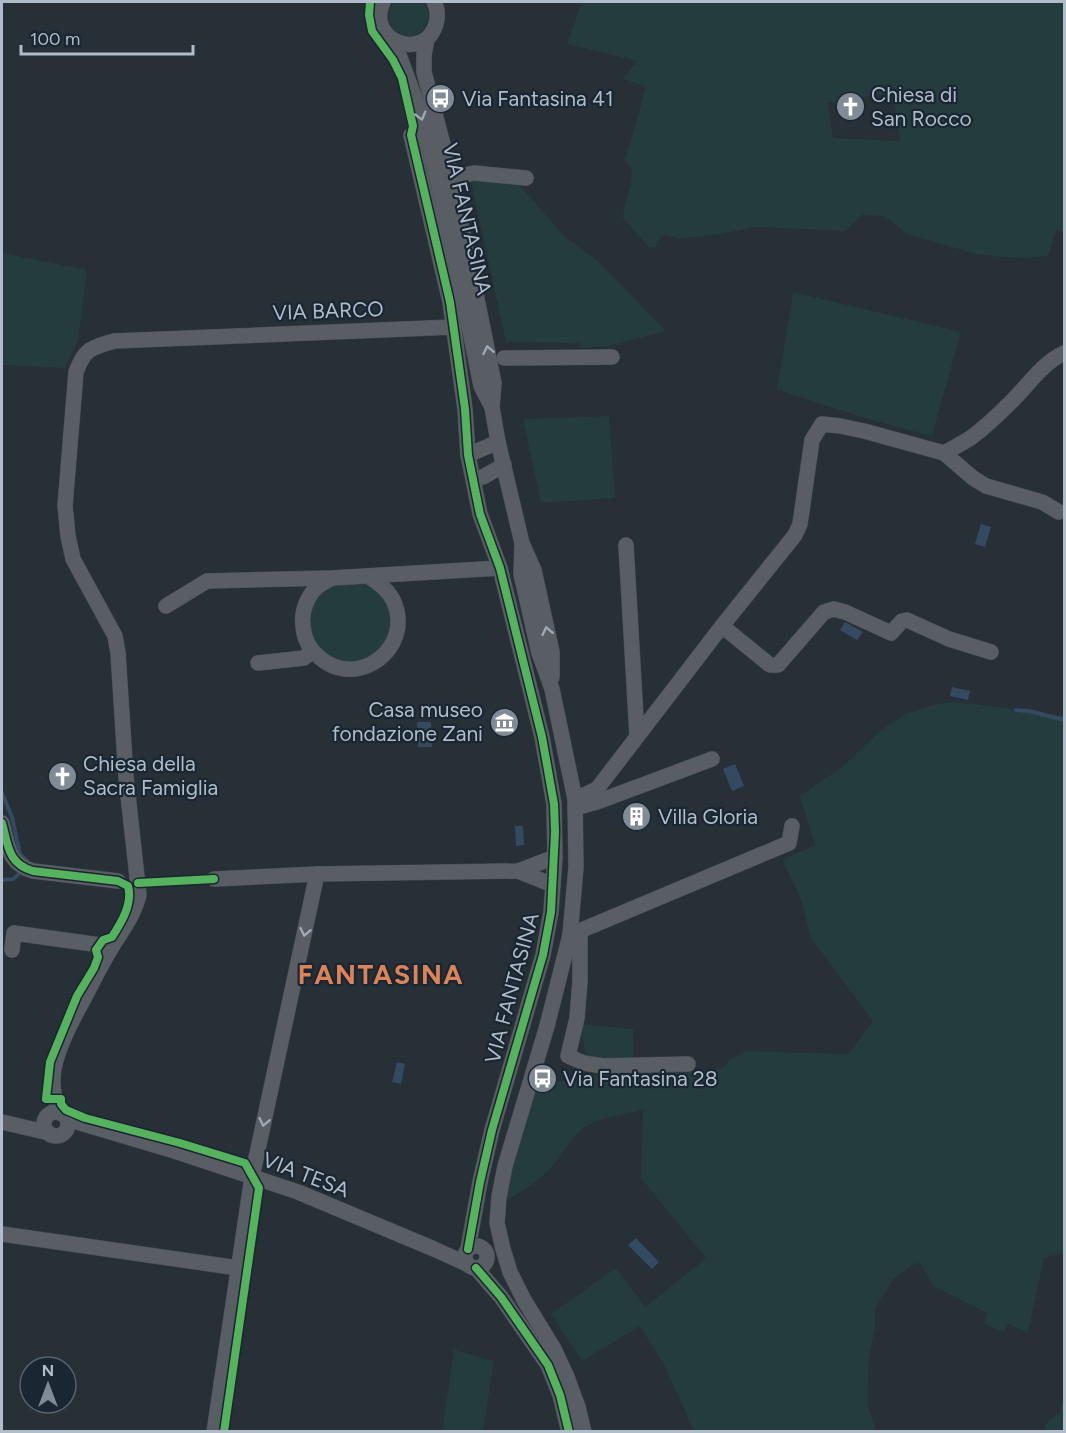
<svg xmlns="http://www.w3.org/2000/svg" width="1066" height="1433" viewBox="0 0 1066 1433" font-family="Figtree,sans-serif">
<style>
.green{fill:#243c3d;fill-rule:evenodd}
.water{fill:#334a61}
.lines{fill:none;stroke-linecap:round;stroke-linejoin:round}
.stream{stroke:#334a61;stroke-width:4}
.minor-casing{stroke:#464b51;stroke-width:16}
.minor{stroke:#585e64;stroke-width:15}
.cycleway-casing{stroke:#1a2632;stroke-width:11}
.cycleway{stroke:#56b35d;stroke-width:8}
.oneway{stroke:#9ea9b5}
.labels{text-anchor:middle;stroke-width:4.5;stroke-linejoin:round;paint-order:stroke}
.poi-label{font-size:21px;fill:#b0bcc9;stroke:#1a2632;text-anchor:start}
.street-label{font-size:21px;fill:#b0bcc9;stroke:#1a2632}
.district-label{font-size:27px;font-weight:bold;letter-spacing:1.5px;fill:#dc8458;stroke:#1a2632}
</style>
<rect width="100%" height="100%" fill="#272f37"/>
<!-- green -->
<g class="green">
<path d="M394 2H422C445 27 401 52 390 24 387 15 389 8 394 2Z"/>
<path d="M582 2H1064V232L1056 230 1048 256 1028 258 1000 257 976 254 907 234 885 216 862 215 845 231 754 227 722 234 679 239 666 235 661 237 655 247H649L623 218C623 204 634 182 631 169 630 166 627 163 625 161L646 87 622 78 638 61 567 44ZM893 94 900 141 833 138 828 103 870 96Z"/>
<path d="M471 181 517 182 565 237 597 260 666 331 608 346 581 348 579 343 506 342Z"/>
<path d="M2 253 87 270 78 340 65 368 2 365Z"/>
<path d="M793 292 961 332 932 436C879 423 828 407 777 389Z"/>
<path d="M609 416 615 498 541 503 523 419Z"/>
<circle cx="350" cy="622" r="41"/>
<path d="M952 702 976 704 1064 716V1253L1044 1258 1028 1333 1007 1323 1004 1332 984 1324 987 1313 933 1286 920 1263 913 1265 894 1278 875 1308V1328L869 1359 867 1404 876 1431H694L664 1365 640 1326 582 1361 551 1314 616 1268 645 1307 706 1258 641 1178 643 1110C624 1115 601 1117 585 1127 569 1138 562 1157 549 1170 536 1183 522 1192 506 1200L508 1182 532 1096 539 1086 588 1075 722 1069 730 1059 747 1051 848 1054 873 1021 811 938 800 897 782 860 815 845 800 796 842 767 881 730 906 714 933 705Z"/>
<path d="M579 1024 633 1029 634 1062 591 1058 585 1052 582 1035 577 1031Z"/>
<path d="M454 1350 494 1361 483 1431H442Z"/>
<path d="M1064 1399V1431H1045C1044 1421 1053 1418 1060 1413L1063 1400Z"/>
</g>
<!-- water -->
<g class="water">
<path d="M981 524 991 527 985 547 975 544Z"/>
<path d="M845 622 863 632 857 640 840 630Z"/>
<path d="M952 687 970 691 968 700 950 696Z"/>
<path d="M417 722H431L432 747H418Z"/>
<path d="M735 764 744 786 732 791 723 769Z"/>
<path d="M515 826H523L524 845 516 846Z"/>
<path d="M397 1062 405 1064 401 1084 392 1082Z"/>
<path d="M636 1238 659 1262 652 1269 628 1245Z"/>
</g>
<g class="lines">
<!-- stream -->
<g class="stream">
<path d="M1016 710 1029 711 1064 720"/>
<path d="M2 793 12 817 20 854 27 861"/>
<path d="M2 880 13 879 19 874"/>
</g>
<defs>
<g id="minor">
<path d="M383 2C365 41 424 63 436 24 438 16 438 9 434 2"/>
<path d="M427 39 424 55V72L449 167 475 289 494 383 492 407 498 442 522 543 534 570 552 652V677"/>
<path d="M394 41 421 115 435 170 462 291 481 386 492 407"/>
<path d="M411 135 450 302 465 409 468 455 480 514 500 568 542 737 554 804 555 857 551 912 543 955 492 1130 480 1182 468 1249"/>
<path d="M465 175 474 173 526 178"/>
<path d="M504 358 612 357"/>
<path d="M944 453C953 448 963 443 972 437 985 427 998 415 1010 403 1027 387 1042 363 1064 353"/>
<path d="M468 455 498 442"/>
<path d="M483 477 504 465"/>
<path d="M522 543 521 574 539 653 552 689 575 799 576 867 570 935 547 1026 505 1166 499 1197 497 1223 503 1249 510 1272 524 1300 554 1349 567 1377 578 1407 584 1432"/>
<path d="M626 545 637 736"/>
<path d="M332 578C327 581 321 583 316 588 307 597 301 612 303 626 304 639 309 649 319 657 357 691 414 648 394 602 389 590 378 583 368 576"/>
<path d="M166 606 207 581 332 578 500 568"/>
<path d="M722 626 770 665H778L824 612 834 609 845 612 891 633 902 621 907 620 949 639 991 652"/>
<path d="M258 663 304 658 312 651"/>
<path d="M575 799 597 789 722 626 795 535 800 524 812 440 822 424 840 426 864 431 944 453 973 478 986 486 1042 502 1059 512"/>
<path d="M575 808 597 802 712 759"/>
<path d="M2 823C8 845 8 864 33 871L118 881"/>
<path d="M518 871 553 885"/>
<path d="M214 879 317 874 518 871 555 857"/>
<path d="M580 931V981L577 1018 568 1056 584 1063 602 1066 688 1064"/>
<path d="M570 935 789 843 792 826"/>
<path d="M12 950 14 933 100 945 110 950"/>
<circle cx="56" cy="1124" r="12"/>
<path d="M60 1113C55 1101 52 1090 53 1077 54 1052 75 1015 87 993 94 979 101 965 109 952 120 933 134 916 139 895L126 777 118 653 115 636 73 559 68 536 65 506 76 372C85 348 91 348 114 341L454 327"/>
<path d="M67 1119 168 1149 298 1192 434 1249 469 1265"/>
<path d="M2 1122 49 1133"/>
<path d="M2 1234 238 1268"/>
<circle cx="476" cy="1257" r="11"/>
<path d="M476 1268 501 1297 548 1365 560 1395 569 1432"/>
<path d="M214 1432 252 1177 317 874"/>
</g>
</defs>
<!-- minor casing -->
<use href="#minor" class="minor-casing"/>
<!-- minor -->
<use href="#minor" class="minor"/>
<defs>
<g id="cycleway">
<path d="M370 2 369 15 372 31 393 60 402 78 413 126 411 135 450 302 465 409 468 455 480 514 500 568 542 737 554 804 555 832 551 912 543 955 492 1130 480 1182 468 1249"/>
<path d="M2 823C8 845 8 864 33 871L118 881 128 886C133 904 121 923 112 937L103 940 96 950 98 957 94 968 77 996 50 1062 46 1099H61V1104L66 1110 85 1118 180 1143 245 1163 259 1188 224 1432"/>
<path d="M138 883 214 879"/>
<path d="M476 1268 501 1297 548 1365 560 1395 569 1432"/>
</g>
</defs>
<!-- cycleway casing -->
<use href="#cycleway" class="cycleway-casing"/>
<!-- cycleway -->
<use href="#cycleway" class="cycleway"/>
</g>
<!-- one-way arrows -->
<defs><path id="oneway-chevron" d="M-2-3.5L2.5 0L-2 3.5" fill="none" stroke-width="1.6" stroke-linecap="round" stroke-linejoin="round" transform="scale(1.5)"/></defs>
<g class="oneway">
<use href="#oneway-chevron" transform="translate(421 116) rotate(74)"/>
<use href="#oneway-chevron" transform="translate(488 350) rotate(-102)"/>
<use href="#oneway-chevron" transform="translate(547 631) rotate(-102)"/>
<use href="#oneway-chevron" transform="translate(305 932) rotate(102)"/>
<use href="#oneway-chevron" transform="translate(264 1122) rotate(102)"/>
</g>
<!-- icons -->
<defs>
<symbol id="bus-disc" viewBox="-11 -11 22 22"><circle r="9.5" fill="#808b96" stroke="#1a2632"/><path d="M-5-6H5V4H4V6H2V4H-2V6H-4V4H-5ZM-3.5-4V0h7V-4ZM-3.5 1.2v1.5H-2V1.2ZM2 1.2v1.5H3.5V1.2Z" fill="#fff"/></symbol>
<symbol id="church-disc" viewBox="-11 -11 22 22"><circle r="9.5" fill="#808b96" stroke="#1a2632"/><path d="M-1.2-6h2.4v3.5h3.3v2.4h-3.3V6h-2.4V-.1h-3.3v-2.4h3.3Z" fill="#fff"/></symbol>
<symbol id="museum-disc" viewBox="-11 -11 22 22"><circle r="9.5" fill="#808b96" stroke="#1a2632"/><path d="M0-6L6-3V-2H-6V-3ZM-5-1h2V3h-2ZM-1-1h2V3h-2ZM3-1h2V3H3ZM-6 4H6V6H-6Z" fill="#fff"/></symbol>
<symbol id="building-disc" viewBox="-11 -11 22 22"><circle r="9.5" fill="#808b96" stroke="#1a2632"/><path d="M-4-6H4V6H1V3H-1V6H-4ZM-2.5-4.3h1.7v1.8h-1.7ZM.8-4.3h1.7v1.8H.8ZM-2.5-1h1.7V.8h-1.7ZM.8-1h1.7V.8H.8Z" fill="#fff"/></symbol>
</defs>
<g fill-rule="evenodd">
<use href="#bus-disc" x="424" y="82" width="33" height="33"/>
<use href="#church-disc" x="834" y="90" width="33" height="33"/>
<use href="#museum-disc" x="488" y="706" width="33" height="33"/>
<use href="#church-disc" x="46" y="760" width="33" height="33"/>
<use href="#building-disc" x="620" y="800" width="33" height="33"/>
<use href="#bus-disc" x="526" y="1062" width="33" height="33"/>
</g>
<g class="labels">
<!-- poi labels -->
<g class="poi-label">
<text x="871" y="102">Chiesa di<tspan x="871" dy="24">San Rocco</tspan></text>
<text x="462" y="106">Via Fantasina 41</text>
<text x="483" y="717" text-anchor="end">Casa museo<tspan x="483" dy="24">fondazione Zani</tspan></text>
<text x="83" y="771">Chiesa della<tspan x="83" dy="24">Sacra Famiglia</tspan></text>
<text x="658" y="824">Villa Gloria</text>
<text x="563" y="1086">Via Fantasina 28</text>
</g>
<!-- street labels -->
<g class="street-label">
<text transform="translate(467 219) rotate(77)" y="7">VIA FANTASINA</text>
<text transform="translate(328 311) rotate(-2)" y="7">VIA BARCO</text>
<text transform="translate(512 988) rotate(-75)" y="7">VIA FANTASINA</text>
<text transform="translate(306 1175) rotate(21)" y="7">VIA TESA</text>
</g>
<!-- district labels -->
<g class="district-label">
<text x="381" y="984">FANTASINA</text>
</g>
</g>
<!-- border -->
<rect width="1066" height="1433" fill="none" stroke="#b0bcc9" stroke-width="6"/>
<!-- north arrow -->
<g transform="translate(48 1385)"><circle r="28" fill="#1a2632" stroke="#56626e" stroke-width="1.5"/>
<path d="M0-4.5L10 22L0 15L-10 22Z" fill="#808b96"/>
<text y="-9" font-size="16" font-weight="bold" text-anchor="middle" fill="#b0bcc9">N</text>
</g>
<!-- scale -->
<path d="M21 45v9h172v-9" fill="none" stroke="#b0bcc9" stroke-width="3"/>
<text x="30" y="45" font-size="18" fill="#b0bcc9" stroke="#1a2632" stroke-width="4.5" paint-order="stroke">100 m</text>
</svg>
